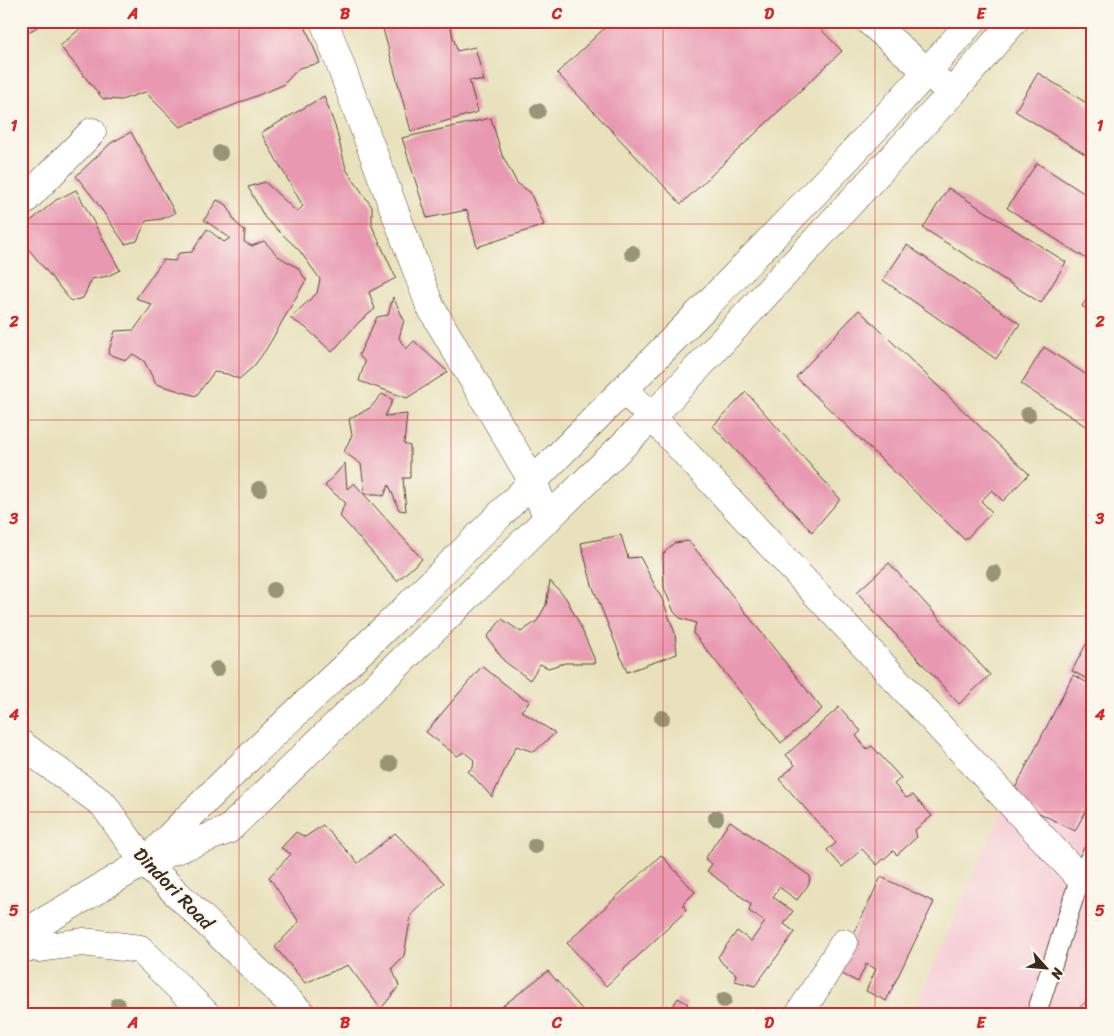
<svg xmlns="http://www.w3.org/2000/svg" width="1114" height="1036" viewBox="0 0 1114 1036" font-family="Sriracha,sans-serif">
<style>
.built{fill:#f6cfd7}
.green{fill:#a3dc8e;stroke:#6f8356}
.building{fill:#e899b1}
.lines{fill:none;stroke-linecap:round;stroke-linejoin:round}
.lane-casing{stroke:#554536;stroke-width:21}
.street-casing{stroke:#554536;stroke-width:29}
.primary-casing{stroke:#554536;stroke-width:29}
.lane{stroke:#fff;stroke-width:19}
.street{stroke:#fff;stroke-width:28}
.primary{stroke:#fff;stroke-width:28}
.tree{fill:#979574}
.grid{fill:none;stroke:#d62828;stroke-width:1;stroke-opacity:0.55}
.labels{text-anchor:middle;stroke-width:4;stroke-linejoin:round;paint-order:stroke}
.street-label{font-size:19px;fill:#3b2a1e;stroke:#fbf7ec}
.neatline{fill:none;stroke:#d62828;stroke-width:2}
.grid-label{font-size:16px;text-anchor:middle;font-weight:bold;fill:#d62828}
</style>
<rect width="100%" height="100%" fill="#fbf7ec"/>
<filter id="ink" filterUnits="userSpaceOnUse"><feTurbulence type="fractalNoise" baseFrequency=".02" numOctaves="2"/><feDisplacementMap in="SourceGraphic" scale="10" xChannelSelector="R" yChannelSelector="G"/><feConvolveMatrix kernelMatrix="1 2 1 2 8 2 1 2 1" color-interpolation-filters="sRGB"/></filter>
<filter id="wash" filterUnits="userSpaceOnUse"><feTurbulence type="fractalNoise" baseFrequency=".0096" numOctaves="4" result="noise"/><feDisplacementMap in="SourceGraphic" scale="20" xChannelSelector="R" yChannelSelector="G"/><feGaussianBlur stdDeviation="1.12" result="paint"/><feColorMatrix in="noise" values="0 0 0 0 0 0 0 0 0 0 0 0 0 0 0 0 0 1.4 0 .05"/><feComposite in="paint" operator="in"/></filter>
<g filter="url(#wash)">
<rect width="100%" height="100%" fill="#e8e1bc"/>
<!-- built -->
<path class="built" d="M1093 621V1015H911L1004 806Z"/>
<!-- green -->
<path class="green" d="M21 826C28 839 29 857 21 870Z"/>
<g id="blocks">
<!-- building -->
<g class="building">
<path d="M21 21H46L26 34 21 27Z"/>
<path d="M89 21H303L320 63 299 68 283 85 180 127 145 92 121 100 103 99 60 46Z"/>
<path d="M410 21H449L457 51 475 47 484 81 469 80 478 112 411 131 383 29Z"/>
<path d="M612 21H813L842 51 681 204 557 73Z"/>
<path d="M1038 73 1093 107V159L1015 111Z"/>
<path d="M324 96 336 129 346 169 372 207V226L396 278 369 292 375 309 360 321 332 352 306 328 290 318 317 293 320 279 299 250 265 218 248 187 265 182 297 212 303 206 261 133Z"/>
<path d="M491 118 502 155 517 183 530 192 544 225 477 247 467 210 427 218 402 138Z"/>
<path d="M131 132 175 213 162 219 146 221 137 241 125 244 95 200 76 176 111 143Z"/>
<path d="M1037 163 1093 199V263L1007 208Z"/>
<path d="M948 188 1066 262 1041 303 923 228Z"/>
<path d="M76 190 120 270 108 276 92 279 83 298 71 301 21 240V229L56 200Z"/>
<path d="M217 200 227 205 235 222 245 231 244 242 252 246 264 241 278 256 298 268 306 280 267 348 254 366 239 379 227 374 214 372 196 396 156 384 144 361 133 354 126 360 108 354 115 331 134 330 152 305 136 298 163 260 175 261 179 253 192 252 207 229 224 242 230 238 204 220Z"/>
<path d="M907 245 1020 324 996 359 883 280Z"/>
<path d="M1093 289V313L1082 306Z"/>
<path d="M393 297 404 320 399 338 406 349 414 341 448 372 407 398 359 381 365 362 359 355 377 317 388 315Z"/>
<path d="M859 310 1029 474 1003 501 992 490 981 501 992 512 965 540 796 377Z"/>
<path d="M1044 347 1093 379V431L1021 384Z"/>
<path d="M746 392 840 499 812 532 713 426Z"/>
<path d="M382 394 393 400 385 416 407 414 404 444 410 446V478H403L406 511 399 510 389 485 384 496 377 494H365L361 464 344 452 352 435 349 419 370 408Z"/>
<path d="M345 463 347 489 354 483 422 559 397 581 340 516 345 502 325 486Z"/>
<path d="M621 535 628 558 640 557 663 601 675 633 677 654 627 672 592 585 581 543Z"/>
<path d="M689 541 822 709 781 743 693 633 696 623 680 618 674 612 664 588 663 554 674 543Z"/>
<path d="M889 563 990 675 959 704 857 592Z"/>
<path d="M550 581 566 598 580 625 596 663H565L548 668 540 664 530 680 504 661 487 637 502 619 521 632 537 621 546 605Z"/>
<path d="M1093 631V682L1072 671Z"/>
<path d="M482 666 520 696 530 701 521 711 555 733 534 752 516 746 492 797 468 771 473 768 474 760 464 752 457 756 426 732Z"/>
<path d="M1073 675 1093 686V797L1075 831 1010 798Z"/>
<path d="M839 707 861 731 856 736 867 749 872 746 901 778 894 784 906 798 913 795 932 816 915 830 917 837 897 855 893 851 877 865 862 849 842 867 827 850 836 843 779 779 795 765 786 755Z"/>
<path d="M730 821 810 876 809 884 797 900 779 887 773 897 793 911 784 924 795 932 755 986 735 981 736 974 723 964 718 957 737 931 751 941 765 922 749 911 751 904 707 871 712 864 705 859Z"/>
<path d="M323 825 358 863 395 833 444 883 411 915 404 956 392 968 399 986 381 1009 348 965 305 983 275 947 299 922 269 877 291 854 281 848 296 832 305 837Z"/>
<path d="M661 855 695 892 683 904 686 911 606 986 567 943Z"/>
<path d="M881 877 934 902 886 1001 866 991 876 969 866 964 858 982 836 971Z"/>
<path d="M548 971 587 1015H491Z"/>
<path d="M1093 995V1015H1072Z"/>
<path d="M678 998 688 1004 684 1009 693 1015H667Z"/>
</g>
</g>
</g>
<g filter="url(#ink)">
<use href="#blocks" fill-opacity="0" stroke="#554536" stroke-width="1"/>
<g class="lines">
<defs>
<path id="lane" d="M1036 1015 1080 878 1093 852"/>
<g id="street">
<path d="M324 21 430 306 533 482 548 519"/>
<path d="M869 21 952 93"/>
<path d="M21 204 92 132"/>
<path d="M624 390 652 417 1080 878"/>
<path d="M799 1015 844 943"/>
</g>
<g id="primary">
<path d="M21 744 103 804 144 862 303 1015"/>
<path d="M151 856C232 771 319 692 404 610 502 514 598 416 694 318 789 221 883 123 972 21"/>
<path d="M21 935 144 862 228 830 652 417 952 93 1014 21"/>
<path d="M21 946 40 948 83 942 140 949 207 1015"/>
</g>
</defs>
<!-- lane casing -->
<use href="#lane" class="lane-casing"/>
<!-- street casing -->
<use href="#street" class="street-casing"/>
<!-- primary casing -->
<use href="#primary" class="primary-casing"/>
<!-- lane -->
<use href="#lane" class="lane"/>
<!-- street -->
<use href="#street" class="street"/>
<!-- primary -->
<use href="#primary" class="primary"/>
</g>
<!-- trees -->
<g class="tree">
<circle cx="538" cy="111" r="8"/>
<circle cx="220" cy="153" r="8"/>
<circle cx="632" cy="253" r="8"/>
<circle cx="1028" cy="415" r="8"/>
<circle cx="259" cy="489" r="8"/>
<circle cx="994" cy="573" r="8"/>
<circle cx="274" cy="590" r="8"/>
<circle cx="217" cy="669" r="8"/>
<circle cx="662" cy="718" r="8"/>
<circle cx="390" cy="764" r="8"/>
<circle cx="716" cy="818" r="8"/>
<circle cx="535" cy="846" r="8"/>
<circle cx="724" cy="1000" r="8"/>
<circle cx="118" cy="1005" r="8"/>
</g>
</g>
<!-- grid -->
<path class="grid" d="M239 21V1015M451 21V1015M663 21V1015M875 21V1015M21 224H1093M21 420H1093M21 616H1093M21 812H1093"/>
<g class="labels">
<!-- street labels -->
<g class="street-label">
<text transform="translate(174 888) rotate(46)" y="7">Dindori Road</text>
</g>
</g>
<!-- margin -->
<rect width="1114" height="1036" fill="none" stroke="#fbf7ec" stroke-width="55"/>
<!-- north arrow -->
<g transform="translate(1046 968) rotate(117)" stroke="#fbf7ec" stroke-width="4" paint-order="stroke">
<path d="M0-4L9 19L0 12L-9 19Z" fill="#3b2a1e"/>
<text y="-8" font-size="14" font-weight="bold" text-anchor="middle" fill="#3b2a1e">N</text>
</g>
<rect x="28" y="28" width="1058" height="980" class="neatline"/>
<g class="grid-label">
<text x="133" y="19">A</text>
<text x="345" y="19">B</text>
<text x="557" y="19">C</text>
<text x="769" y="19">D</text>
<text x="981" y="19">E</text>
<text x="14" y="131">1</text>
<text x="1100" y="131">1</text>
<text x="14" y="327">2</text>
<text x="1100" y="327">2</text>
<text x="14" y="524">3</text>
<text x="1100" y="524">3</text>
<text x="14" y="720">4</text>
<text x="1100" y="720">4</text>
<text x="14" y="916">5</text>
<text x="1100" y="916">5</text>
<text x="133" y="1028">A</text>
<text x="345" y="1028">B</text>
<text x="557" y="1028">C</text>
<text x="769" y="1028">D</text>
<text x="981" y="1028">E</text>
</g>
</svg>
